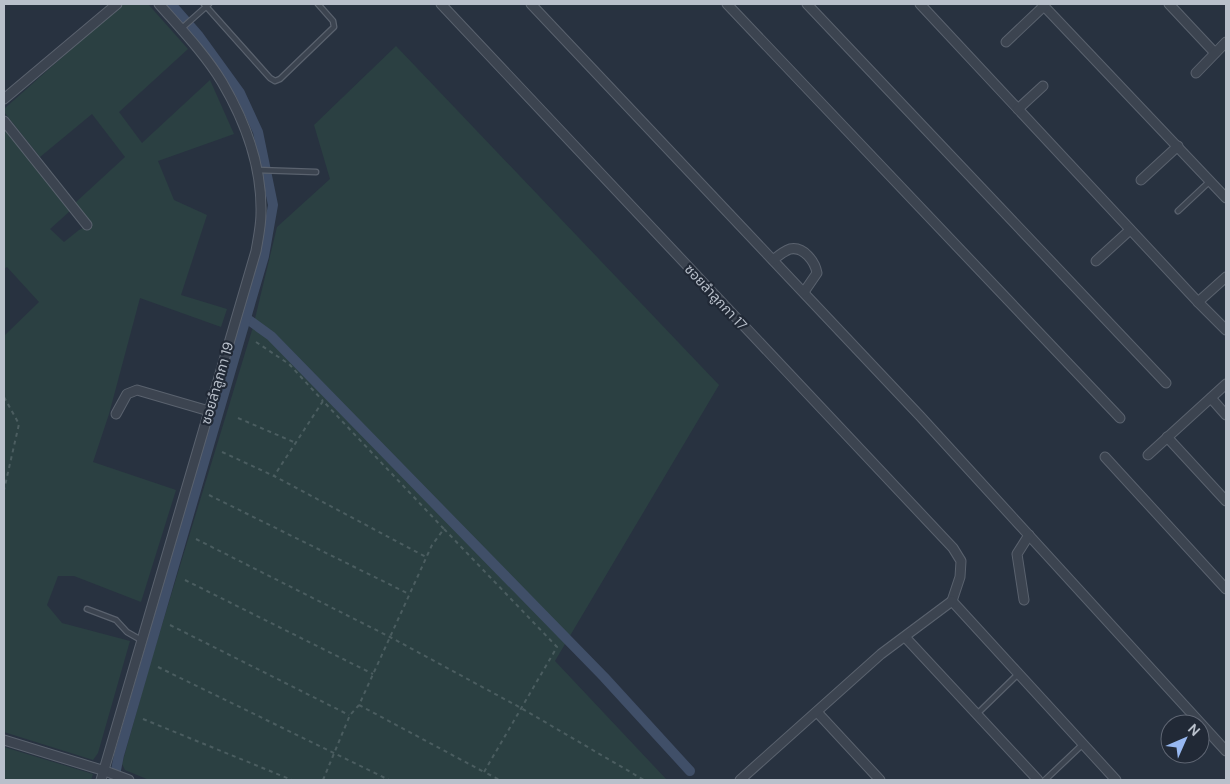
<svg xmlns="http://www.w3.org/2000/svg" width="1230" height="784" viewBox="0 0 1230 784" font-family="'DM Sans','Noto Sans Thai',sans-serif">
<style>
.green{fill:#2b4042}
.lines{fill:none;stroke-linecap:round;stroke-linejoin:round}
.canal{stroke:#404f68;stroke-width:10}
.lane-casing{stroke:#5a626e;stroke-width:7}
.street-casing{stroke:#5a626e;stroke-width:11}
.path{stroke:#4b5d60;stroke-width:2;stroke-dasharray:4 4;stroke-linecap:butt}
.lane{stroke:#3c4450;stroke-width:4.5}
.street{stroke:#3c4450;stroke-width:9}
.labels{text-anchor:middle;stroke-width:4.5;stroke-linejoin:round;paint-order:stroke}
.street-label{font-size:14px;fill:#b9c0cb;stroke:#212936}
</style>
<rect width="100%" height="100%" fill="#283240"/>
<!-- green -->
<g class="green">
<path d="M122 4H148L188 49 119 112 142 143 210 80 234 134 158 161 174 200 207 215 181 295 227 309 221 327 140 298 109 414 93 462 176 490 141 602 74 576H58L47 605 62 623 130 641 98 753 93 760 4 732V336L39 302 7 267 4 269V127L70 211 50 229 64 242 79 230 86 227 75 203 125 157 92 114 40 157 4 112V109Z"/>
<path d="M396 46 719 385 555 661 667 780H149L125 770 122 764 150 664 253 327 277 227 330 179 314 125Z"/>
<path d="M4 747 93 774 91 780H4Z"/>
</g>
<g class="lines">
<!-- canal -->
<g class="canal">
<path d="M246 318 271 336 604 677 690 771"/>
<path d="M114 780 119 755 264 256 273 205 258 132 240 93 198 35 171 4"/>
</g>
<defs>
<g id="lane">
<path d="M204 4 270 78 275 81 280 79 334 27 333 21 318 4"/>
<path d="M181 29 209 4"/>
<path d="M257 170 316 172"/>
<path d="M1178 211 1210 181"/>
<path d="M87 609 116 620 127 632 141 640"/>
<path d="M977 714 1018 674"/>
<path d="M1045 780 1083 744"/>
</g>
<g id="street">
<path d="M441 4 953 548 961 561 960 577 952 601"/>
<path d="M531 4 920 416 1226 751"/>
<path d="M727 4 1120 418"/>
<path d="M807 4 1166 383"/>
<path d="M920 4 1198 302 1226 330"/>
<path d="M1042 4 1226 198"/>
<path d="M1169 4 1215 53"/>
<path d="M1006 42 1044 6"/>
<path d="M1196 73 1226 42"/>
<path d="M4 99 117 4"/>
<path d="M1018 109 1043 86"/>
<path d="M4 121 87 225"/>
<path d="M1141 180 1178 146"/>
<path d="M773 260C778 256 784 251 790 249 804 246 815 262 817 273L804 292"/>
<path d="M1096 261 1130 230"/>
<path d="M1198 302 1226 277"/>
<path d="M1211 398 1226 415"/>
<path d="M116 414 127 394 137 390 209 411"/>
<path d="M1167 437 1226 501"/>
<path d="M1148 455 1226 384"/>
<path d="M1105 457 1226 589"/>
<path d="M1024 600 1017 554 1029 535"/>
<path d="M952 601 1116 780"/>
<path d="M905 637 1038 780"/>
<path d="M817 712 880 780"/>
<path d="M4 740 105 771 129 780"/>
<path d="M101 780 256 251C258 239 261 226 261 213 262 167 245 121 222 82 205 54 181 29 159 4"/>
<path d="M740 780 881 654 952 601"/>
</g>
</defs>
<!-- lane casing -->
<use href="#lane" class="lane-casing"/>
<!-- street casing -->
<use href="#street" class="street-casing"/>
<!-- path -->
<g class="path">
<path d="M256 342 289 364 323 401"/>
<path d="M4 397 19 424 4 490"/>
<path d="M238 418 296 443"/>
<path d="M222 452 274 476"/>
<path d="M209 495 409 594"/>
<path d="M444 529 557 647 484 772 500 780"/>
<path d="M196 539 390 637 521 708 644 780"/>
<path d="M185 580 373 674"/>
<path d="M170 625 349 715"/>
<path d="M158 667 389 780"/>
<path d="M359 705 484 772"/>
<path d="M143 719 292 780"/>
<path d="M323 780 350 715 359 705 432 545 444 529 323 401 274 476 426 557"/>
</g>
<!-- lane -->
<use href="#lane" class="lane"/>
<!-- street -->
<use href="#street" class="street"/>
</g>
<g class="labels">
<!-- street labels -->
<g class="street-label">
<text transform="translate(716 297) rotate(47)" y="5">ซอยลำลูกกา 17</text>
<text transform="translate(217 383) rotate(-74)" y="5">ซอยลำลูกกา 19</text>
</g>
</g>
<!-- border -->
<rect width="1230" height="784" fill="none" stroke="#b9c0cb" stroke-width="10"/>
<!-- north arrow -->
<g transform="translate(1185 739) rotate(45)"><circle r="24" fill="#212936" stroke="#5e6572"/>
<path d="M0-4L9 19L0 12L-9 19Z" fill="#97b8f1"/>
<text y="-8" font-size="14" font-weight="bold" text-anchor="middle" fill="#b9c0cb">N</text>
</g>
</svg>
